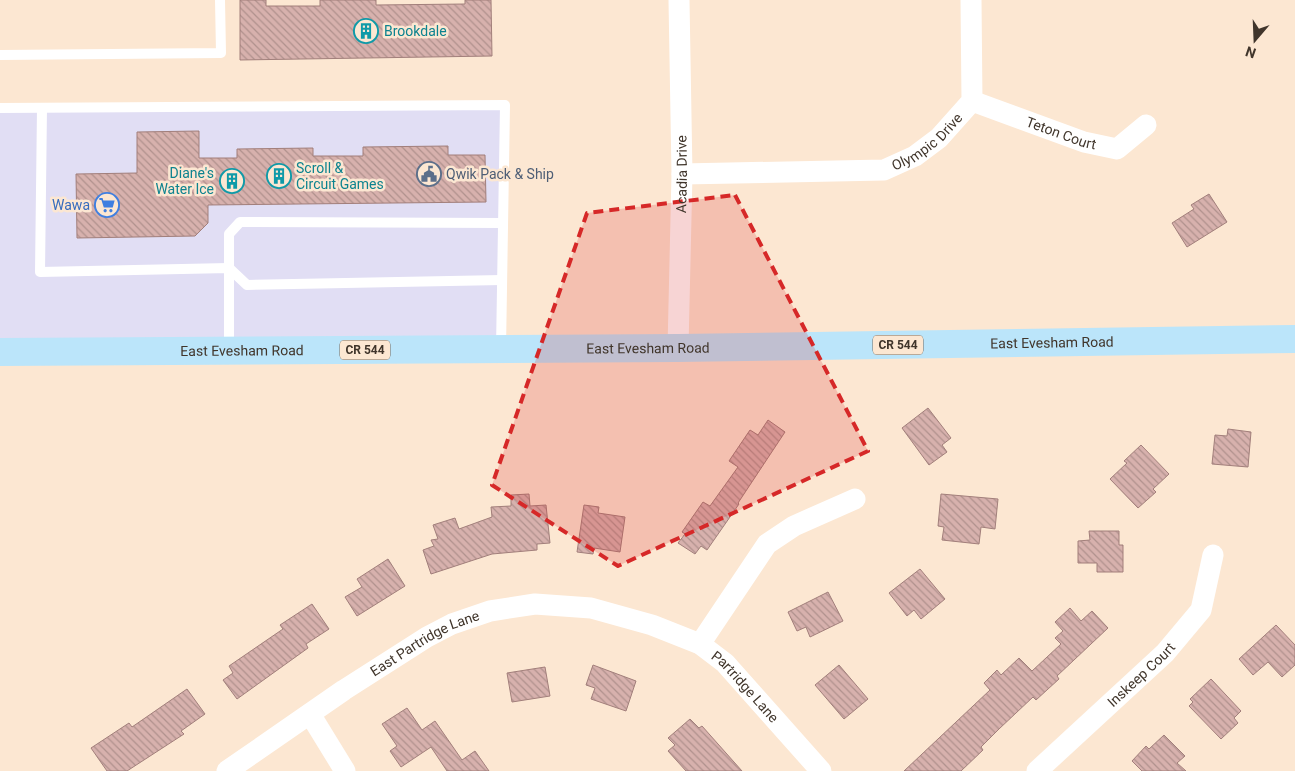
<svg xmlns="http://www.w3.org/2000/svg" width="1295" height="771" viewBox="0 0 1295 771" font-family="Roboto,sans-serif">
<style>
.commercial{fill:#e1def4}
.building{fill:url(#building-back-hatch);stroke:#a27f7b}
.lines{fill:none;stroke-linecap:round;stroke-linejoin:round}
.service{stroke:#fff;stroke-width:10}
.minor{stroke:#fff;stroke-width:21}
.primary{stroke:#bbe5fa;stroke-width:28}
.marked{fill:#d62828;fill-opacity:0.2;stroke:#d62828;stroke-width:4;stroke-dasharray:10 6;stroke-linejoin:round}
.labels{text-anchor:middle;stroke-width:5;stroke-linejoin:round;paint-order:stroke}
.shield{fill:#fce7d2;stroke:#786a5d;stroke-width:1}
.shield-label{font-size:12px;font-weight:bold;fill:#40352b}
.culture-label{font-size:14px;fill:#0d838f;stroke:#fce7d2;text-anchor:start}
.street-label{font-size:14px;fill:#40352b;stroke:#fce7d2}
.service-label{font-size:14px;fill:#4e5e75;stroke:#fce7d2;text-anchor:start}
.shop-label{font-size:14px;fill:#366cbe;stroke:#fce7d2;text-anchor:end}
</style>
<defs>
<pattern id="building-back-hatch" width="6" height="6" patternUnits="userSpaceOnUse" patternTransform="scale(1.25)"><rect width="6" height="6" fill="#d7b1ad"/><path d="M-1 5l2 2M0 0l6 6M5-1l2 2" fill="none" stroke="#b0918d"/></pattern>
</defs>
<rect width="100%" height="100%" fill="#fce7d2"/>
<!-- commercial -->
<path class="commercial" d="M505 105 501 349 0 352V108Z"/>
<!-- building -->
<g class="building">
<path d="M240 0H266V6H320V0H376V5L465 4V0H491L492 56 240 60Z"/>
<path d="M199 131V158H237V149L313 148V156H363V147L448 146V155H485L486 202 208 205V223L195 236 77 238 76 174 137 173V132Z"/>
<path d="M1209 194 1227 222 1187 247 1172 223 1194 209 1191 205Z"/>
<path d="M928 408 951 438 942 445 947 452 929 465 902 428Z"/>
<path d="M768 420 785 432 738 503 739 504 707 550 701 546 695 554 678 543 685 534 682 532 703 502 710 506 738 467 729 461 750 430 758 435Z"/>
<path d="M1228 429 1251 432 1248 467 1212 464 1215 435 1227 436Z"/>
<path d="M1141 445 1169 474 1153 489 1156 492 1138 508 1110 479 1127 463 1124 461Z"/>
<path d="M529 494 530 506 546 505 550 543 537 544V550L492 554 431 574 423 550 434 546 431 540 438 539 433 525 455 518 459 529 492 517 491 507 511 506V495Z"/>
<path d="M941 494 998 499 995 529 981 527 979 544 942 540 944 527 938 526Z"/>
<path d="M584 505 599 507 598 513 625 517 620 552 594 548 593 554 577 552Z"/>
<path d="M1089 531H1119V545H1123V572H1097V563H1078V541L1090 540Z"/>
<path d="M388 559 405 586 357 616 345 597 362 587 357 579Z"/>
<path d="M920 569 945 599 921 619 914 610 907 616 889 593Z"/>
<path d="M828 592 843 621 810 637 806 627 797 631 788 612Z"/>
<path d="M312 604 329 629 306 644 308 648 237 699 223 680 233 673 229 666 283 629 280 625Z"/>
<path d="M1070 608 1081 621 1092 611 1108 628 1057 676 1059 679 1036 700 1033 697 999 729 981 747 983 750 961 771H904L990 690 984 683 997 670 1001 675 1019 658 1032 671 1061 644 1055 638 1063 631 1055 622Z"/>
<path d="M1276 625 1295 645V665L1282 677 1268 662 1253 675 1239 659Z"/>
<path d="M593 665 636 681 626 711 591 699 595 688 586 685Z"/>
<path d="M839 665 868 699 844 719 815 685Z"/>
<path d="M545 667 550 696 512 702 507 673Z"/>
<path d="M1211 679 1241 711 1234 718 1238 723 1221 739 1189 706 1193 702 1190 699Z"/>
<path d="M187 689 205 714 181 731 184 734 127 771H107L91 748 129 723 132 727Z"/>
<path d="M407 708 422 730 435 721 462 760 475 751 489 771H447L431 747 401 767 390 751 397 746 382 724Z"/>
<path d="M690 719 699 728 702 726 742 771H686L668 751 675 745 668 738Z"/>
<path d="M1164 735 1185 756 1177 763 1186 771H1142L1132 761 1146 746 1149 749Z"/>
</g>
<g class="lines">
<!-- service -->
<g class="service">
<path d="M0 55 221 53 220 0"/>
<path d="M0 108 505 105 501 349"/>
<path d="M42 108 40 272 229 268 247 285 502 280"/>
<path d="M229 349V234L240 222 503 223"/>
</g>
<!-- minor -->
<g class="minor">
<path id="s1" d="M972 101 1084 142 1117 149 1146 125"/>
<path id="s2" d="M682 174 884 170 915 156 939 138 972 101 971 0"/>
<path id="s3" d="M678 348 682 174 679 0"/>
<path d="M700 644 767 544 794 526 855 499"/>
<path d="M310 714 345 771"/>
<path id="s4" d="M227 771 344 690 427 637 452 624 490 611 535 604 591 608 652 625 700 644 725 663 821 771"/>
<path id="s5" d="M1037 771 1165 653 1201 610 1213 555"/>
</g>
<!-- primary -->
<path class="primary" id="s6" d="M0 352 678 348 1295 339"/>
</g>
<!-- marked area -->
<path class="marked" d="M735 195 868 451 618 566 492 485 587 213Z"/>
<!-- icons -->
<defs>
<symbol id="building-ring" viewBox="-11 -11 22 22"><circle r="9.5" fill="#fce7d2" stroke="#0f9aa8" stroke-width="1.5"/><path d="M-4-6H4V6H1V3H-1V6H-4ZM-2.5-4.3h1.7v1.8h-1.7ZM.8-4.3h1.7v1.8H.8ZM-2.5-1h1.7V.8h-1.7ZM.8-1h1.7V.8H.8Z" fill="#0f9aa8"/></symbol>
<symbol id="civic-ring" viewBox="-11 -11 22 22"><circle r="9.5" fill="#fce7d2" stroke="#5c6f8a" stroke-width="1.5"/><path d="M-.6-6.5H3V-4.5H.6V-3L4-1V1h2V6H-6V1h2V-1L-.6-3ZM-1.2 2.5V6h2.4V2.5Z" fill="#5c6f8a"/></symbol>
<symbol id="supermarket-ring" viewBox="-11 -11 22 22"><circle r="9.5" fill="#fce7d2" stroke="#3f7fe0" stroke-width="1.5"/><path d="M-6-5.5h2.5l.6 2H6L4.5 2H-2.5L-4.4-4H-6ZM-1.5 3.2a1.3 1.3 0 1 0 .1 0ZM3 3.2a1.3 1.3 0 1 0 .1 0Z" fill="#3f7fe0"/></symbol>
</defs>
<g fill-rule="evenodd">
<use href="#building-ring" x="352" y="17" width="28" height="28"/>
<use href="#civic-ring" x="415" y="160" width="28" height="28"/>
<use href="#building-ring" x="265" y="162" width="28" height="28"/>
<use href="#building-ring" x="218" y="167" width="28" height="28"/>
<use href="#supermarket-ring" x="93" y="191" width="28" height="28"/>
</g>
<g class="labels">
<!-- shield labels -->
<g class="shield">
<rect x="873" y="335.5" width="50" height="19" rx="4"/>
<rect x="340" y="340.5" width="50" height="19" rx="4"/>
</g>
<g class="shield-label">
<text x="898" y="349">CR 544</text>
<text x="365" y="354">CR 544</text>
</g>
<!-- culture labels -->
<g class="culture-label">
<text x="384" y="36">Brookdale</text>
<text x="296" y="173">Scroll &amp;<tspan x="296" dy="16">Circuit Games</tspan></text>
<text x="214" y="178" text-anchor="end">Diane's<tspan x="214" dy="16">Water Ice</tspan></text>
</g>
<!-- street labels -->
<g class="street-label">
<text dy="5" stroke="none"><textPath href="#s1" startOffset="95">Teton Court</textPath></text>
<text dy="5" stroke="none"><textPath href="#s2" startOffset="254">Olympic Drive</textPath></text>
<text dy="5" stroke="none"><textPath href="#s3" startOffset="174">Acadia Drive</textPath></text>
<text dy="5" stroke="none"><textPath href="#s6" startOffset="1052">East Evesham Road</textPath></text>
<text dy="5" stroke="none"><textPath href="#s6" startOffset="648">East Evesham Road</textPath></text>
<text dy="5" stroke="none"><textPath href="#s6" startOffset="242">East Evesham Road</textPath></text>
<text dy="5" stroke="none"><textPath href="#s4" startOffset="236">East Partridge Lane</textPath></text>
<text dy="5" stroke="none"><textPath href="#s5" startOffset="142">Inskeep Court</textPath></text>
<text dy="5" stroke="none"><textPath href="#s4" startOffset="588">Partridge Lane</textPath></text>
</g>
<!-- service labels -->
<g class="service-label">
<text x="446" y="179">Qwik Pack &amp; Ship</text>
</g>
<!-- shop labels -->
<g class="shop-label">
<text x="90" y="210">Wawa</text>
</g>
</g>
<!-- north arrow -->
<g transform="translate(1255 40) rotate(199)" stroke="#fce7d2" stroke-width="4" paint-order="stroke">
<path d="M0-4L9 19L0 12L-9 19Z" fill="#40352b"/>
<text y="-8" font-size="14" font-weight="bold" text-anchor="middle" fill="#40352b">N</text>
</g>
</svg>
